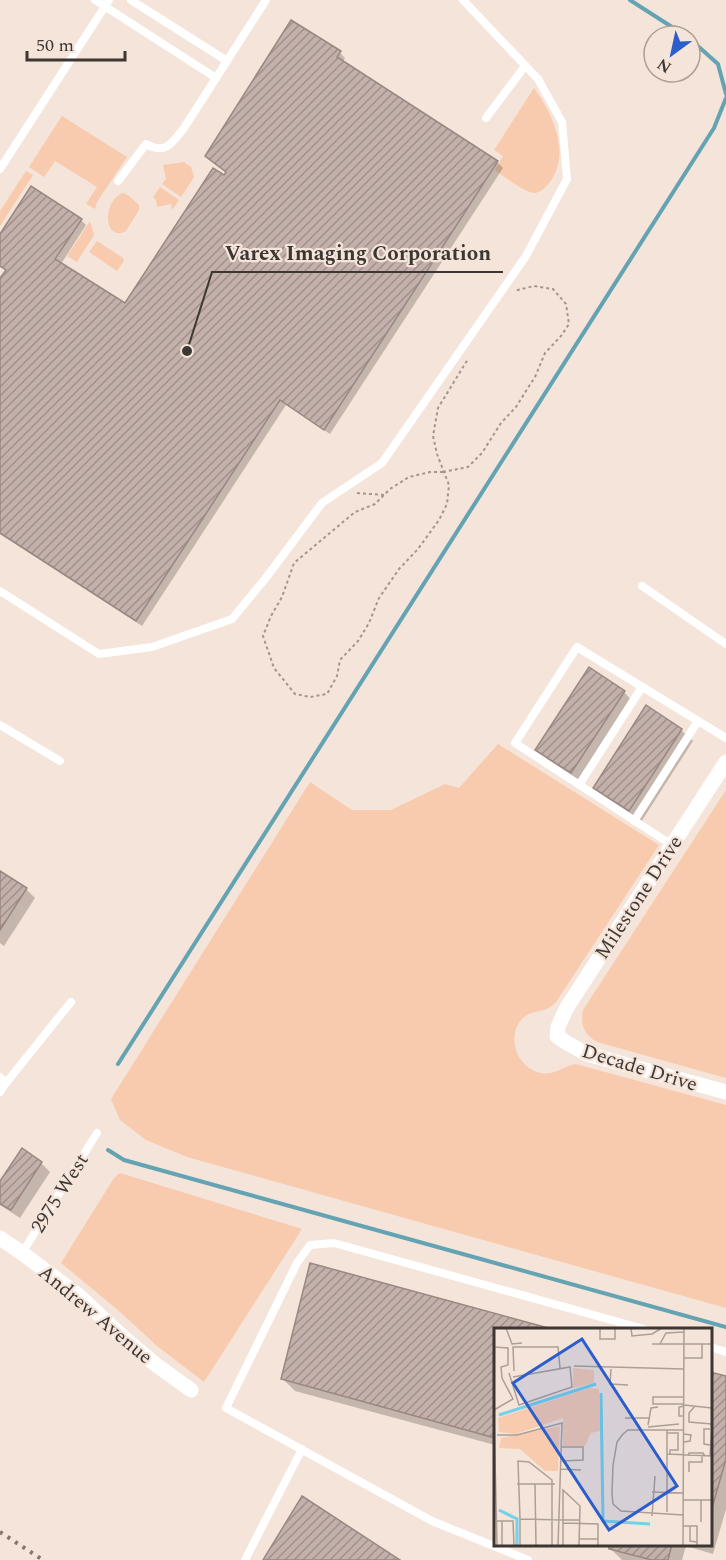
<svg xmlns="http://www.w3.org/2000/svg" width="726" height="1560" viewBox="0 0 726 1560" font-family="Spectral,serif">
<style>
.grass{fill:#f8cbae}
.shadow{fill:#0003}
.lines{fill:none;stroke-linecap:round;stroke-linejoin:round}
.stream{stroke:#64a3b2;stroke-width:4}
.building{fill:url(#building-hatch);stroke:#9a8782;stroke-width:1.5}
.path{stroke:#a2968e;stroke-width:2;stroke-dasharray:3 3;stroke-linecap:butt}
.service{stroke:#fff;stroke-width:8}
.minor{stroke:#fff;stroke-width:15}
.rail{stroke:#817770;stroke-width:4;stroke-dasharray:3 6;stroke-linecap:butt}
.labels{text-anchor:middle;stroke-width:4.5;stroke-linejoin:round;paint-order:stroke}
.street-label{font-size:20px;fill:#3d3733;stroke:#f5e4d9}
.inset-river{fill:none;stroke:#74d1e9;stroke-width:3}
.inset-road{fill:none;stroke:#ab9f97;stroke-width:1.5}
.view{fill:#2b5ecc;fill-opacity:0.15;stroke:#2b5ecc;stroke-width:3}
.inset-edge{fill:none;stroke:#3d3733;stroke-width:3}
.leader{fill:none;stroke:#3d3733;stroke-width:2}
.callout-dot{fill:#3d3733;stroke:#f5e4d9;stroke-width:2}
.callout-label{font-size:21px;text-anchor:middle;font-weight:bold;fill:#3d3733;stroke:#f5e4d9;stroke-width:4.5;stroke-linejoin:round;paint-order:stroke}
</style>
<defs>
<pattern id="building-hatch" width="6" height="6" patternUnits="userSpaceOnUse" patternTransform="scale(1.5)"><rect width="6" height="6" fill="#c3b0ab"/><path d="M-1 1l2-2M0 6l6-6M5 7l2-2" fill="none" stroke="#a0908c"/></pattern>
</defs>
<rect width="100%" height="100%" fill="#f5e4d9"/>
<!-- grass -->
<g class="grass">
<path d="M534 88C553 114 571 153 550 182 546 187 541 192 535 193 525 193 503 176 495 170L503 156 494 150Z"/>
<path d="M62 116 127 157 97 202 95 209 86 204 97 187 55 161 44 177 29 167Z"/>
<path d="M184 162 191 167 194 177 181 197 162 184 166 179 163 165Z"/>
<path d="M26 171 33 175 0 226V211Z"/>
<path d="M160 187 179 200 172 210 171 204 157 207 156 200 153 197Z"/>
<path d="M123 193 128 195 139 205V210L126 231C104 243 101 201 123 193Z"/>
<path d="M90 221 94 235 77 262 67 256Z"/>
<path d="M97 241 123 258 124 261 117 271 89 252Z"/>
<path d="M498 744 659 845 556 1002C556 1002 550 1007 549 1008 541 1012 530 1011 523 1018 505 1036 517 1068 541 1073 554 1076 563 1066 576 1064L726 1105V1308L187 1157 146 1140 120 1120 111 1099 310 782 352 810H391L445 784 459 788Z"/>
<path d="M726 790V1078L597 1042C584 1035 580 1024 583 1010Z"/>
<path d="M120 1173 302 1229 204 1382 157 1346 119 1311 61 1263 114 1178Z"/>
</g>
<!-- shadow -->
<g class="shadow">
<path d="M340 53 345 58 343 62 497 162 503 168 330 434 286 405 142 626 0 534V281L7 271 0 266V237L81 220 86 225 61 264 125 305 224 177Z"/>
<path d="M624 692 635 704 583 784 549 761 537 750Z"/>
<path d="M681 730 693 741 641 822 607 799 595 787Z"/>
<path d="M0 873 26 889 35 898 4 946 0 943Z"/>
<path d="M41 1163 50 1172 20 1218 0 1205V1184Z"/>
<path d="M312 1265 547 1329H495V1445L295 1391 283 1379Z"/>
<path d="M710 1373 726 1378V1509L713 1554 686 1546 682 1560H622L610 1548 611 1544H710Z"/>
</g>
<g class="lines">
<!-- stream -->
<g class="stream">
<path d="M630 0 686 36"/>
<path d="M690 39 718 64 726 94"/>
<path d="M118 1064 714 128 726 98"/>
<path d="M108 1150 124 1160 726 1327"/>
</g>
</g>
<!-- building -->
<g class="building">
<path d="M291 20 341 51 337 57 498 161 324 430 280 400 136 621 0 533V278L6 270 0 266V234L31 186 82 219 55 259 125 303 213 168 224 175 226 172 205 156Z"/>
<path d="M589 667 625 691 571 773 535 750Z"/>
<path d="M646 705 682 729 629 811 593 788Z"/>
<path d="M0 871 27 888 0 930Z"/>
<path d="M22 1148 42 1162 11 1210 0 1204V1181Z"/>
<path d="M310 1263 552 1329H495V1438L281 1379Z"/>
<path d="M710 1372 726 1376V1459L710 1515Z"/>
<path d="M302 1496 400 1560H263Z"/>
<path d="M609 1544H672L668 1560H652L609 1549Z"/>
</g>
<g class="lines">
<!-- path -->
<g class="path">
<path d="M443 472H430L409 477 390 489 375 504 355 512 294 563 282 597 271 616 263 636 274 668 295 694 310 697 327 694 337 676 340 660 358 641 369 623 379 598 399 569 418 549 439 520 447 504 449 485 437 454 433 436 438 408 468 359"/>
<path d="M443 472 468 467 482 453 501 423 516 407 526 391 535 377 545 353 561 336 569 324 566 304 553 289 534 286 514 291"/>
<path d="M357 493 384 495"/>
</g>
<!-- service -->
<g class="service">
<path d="M95 0 216 78"/>
<path d="M131 0 227 61"/>
<path d="M486 118 525 66"/>
<path d="M0 169 109 0"/>
<path d="M118 181 146 144C166 155 172 143 184 128L266 0"/>
<path d="M642 586 726 644"/>
<path d="M0 591 99 654 152 647 232 619 265 579 322 503 382 463 526 256 567 179 562 122 538 79 463 0"/>
<path d="M0 725 60 761"/>
<path d="M579 785 642 687"/>
<path d="M634 821 698 721"/>
<path d="M672 845 515 743 577 647 726 738"/>
<path d="M0 1077 6 1083 0 1092"/>
<path d="M6 1083 71 1002"/>
<path d="M22 1253 97 1133"/>
<path d="M710 1347 726 1352"/>
<path d="M245 1560 302 1449"/>
<path d="M528 1560 432 1521 226 1408 297 1263 310 1245 334 1243 644 1329"/>
</g>
<!-- minor -->
<g class="minor">
<path d="M726 762 566 1009 558 1027 557 1036 567 1043 587 1054 726 1092"/>
<path d="M0 1238 22 1253 78 1295 124 1338 155 1364 191 1390"/>
</g>
<!-- rail -->
<path class="rail" d="M0 1532 43 1560"/>
</g>
<g class="labels">
<!-- street labels -->
<g class="street-label">
<text transform="translate(638 897) rotate(-57)" y="7">Milestone Drive</text>
<text transform="translate(640 1067) rotate(17)" y="7">Decade Drive</text>
<text transform="translate(59 1193) rotate(-58)" y="7">2975 West</text>
<text transform="translate(96 1314) rotate(40)" y="7">Andrew Avenue</text>
</g>
</g>
<!-- overview -->
<g transform="translate(494 1328)">
<rect width="218" height="218" fill="#f5e4d9"/>
<path d="M79 40 100 42V55L79 60ZM95 60 105 61 106 103 97 105 91 118H69V90L22 106 5 104 4 90ZM66 98 64 143H51L26 121 5 120 7 110Z" fill="#f8cbae"/>
<path class="inset-river" d="M107 65 109 193 156 196M5 87 102 56M5 182 23 191V217"/>
<path class="inset-road" d="M12 0 18 16 28 15M106 0V11H121V0M137 0 138 8 158 6 168 0M158 16H218M166 16 172 5 190 4M0 19 14 20V37L7 39 8 50 19 71 0 82M190 30H208V16M80 38 190 41M117 41 116 56 134 57M20 43 19 19H64L66 40M15 45 25 77 78 59 76 39 19 49M190 69H159V76H190M190 77 218 80M190 78 185 79V88H190M201 78 195 85V94L218 96M0 85 3 217M131 90H156M154 97 157 80 164 79M154 99 185 96M216 101H210V116L216 117M173 102V184M173 105H184V122H176V126M190 106 197 107 196 113 190 114M3 107H23L68 95 64 217M173 126 218 128M195 128V125H209L211 128M216 128 218 101M68 133 89 132V119H68M218 135V165M66 141 87 142M195 144V134H208V128M23 156H61M41 156 42 217M158 164 189 165M189 172H218M189 187 127 183 119 176 118 166 119 137 123 114 129 106 134 102H190M158 188 161 148M26 191 24 133 35 134 58 152V217M3 193H19L20 217M207 194V172M69 195 104 196V211M189 198H203V217M196 198V213L203 214M85 211H104V217M8 217V193M26 217V191L69 192V162L86 178 85 217M69 217V192H85M189 217 190 0"/>
<path class="view" d="M88 11 183 158 115 202 19 55Z"/>
<rect width="218" height="218" class="inset-edge"/>
</g>
<!-- callouts -->
<path class="leader" d="M187 351L212 272H503"/>
<circle class="callout-dot" cx="187" cy="351" r="6"/>
<g class="callout-label">
<text x="358" y="260">Varex Imaging Corporation</text>
</g>
<!-- north arrow -->
<g transform="translate(672 54) rotate(213)"><circle r="28" fill="#f5e4d9" stroke="#ab9f97" stroke-width="1.5"/>
<path d="M0-4.5L10 22L0 15L-10 22Z" fill="#2b5ecc"/>
<text y="-9" font-size="16" font-weight="bold" text-anchor="middle" fill="#3d3733">N</text>
</g>
<!-- scale -->
<path d="M27 51v9h98v-9" fill="none" stroke="#3d3733" stroke-width="3"/>
<text x="36" y="51" font-size="18" fill="#3d3733" stroke="#f5e4d9" stroke-width="4.5" paint-order="stroke">50 m</text>
</svg>
